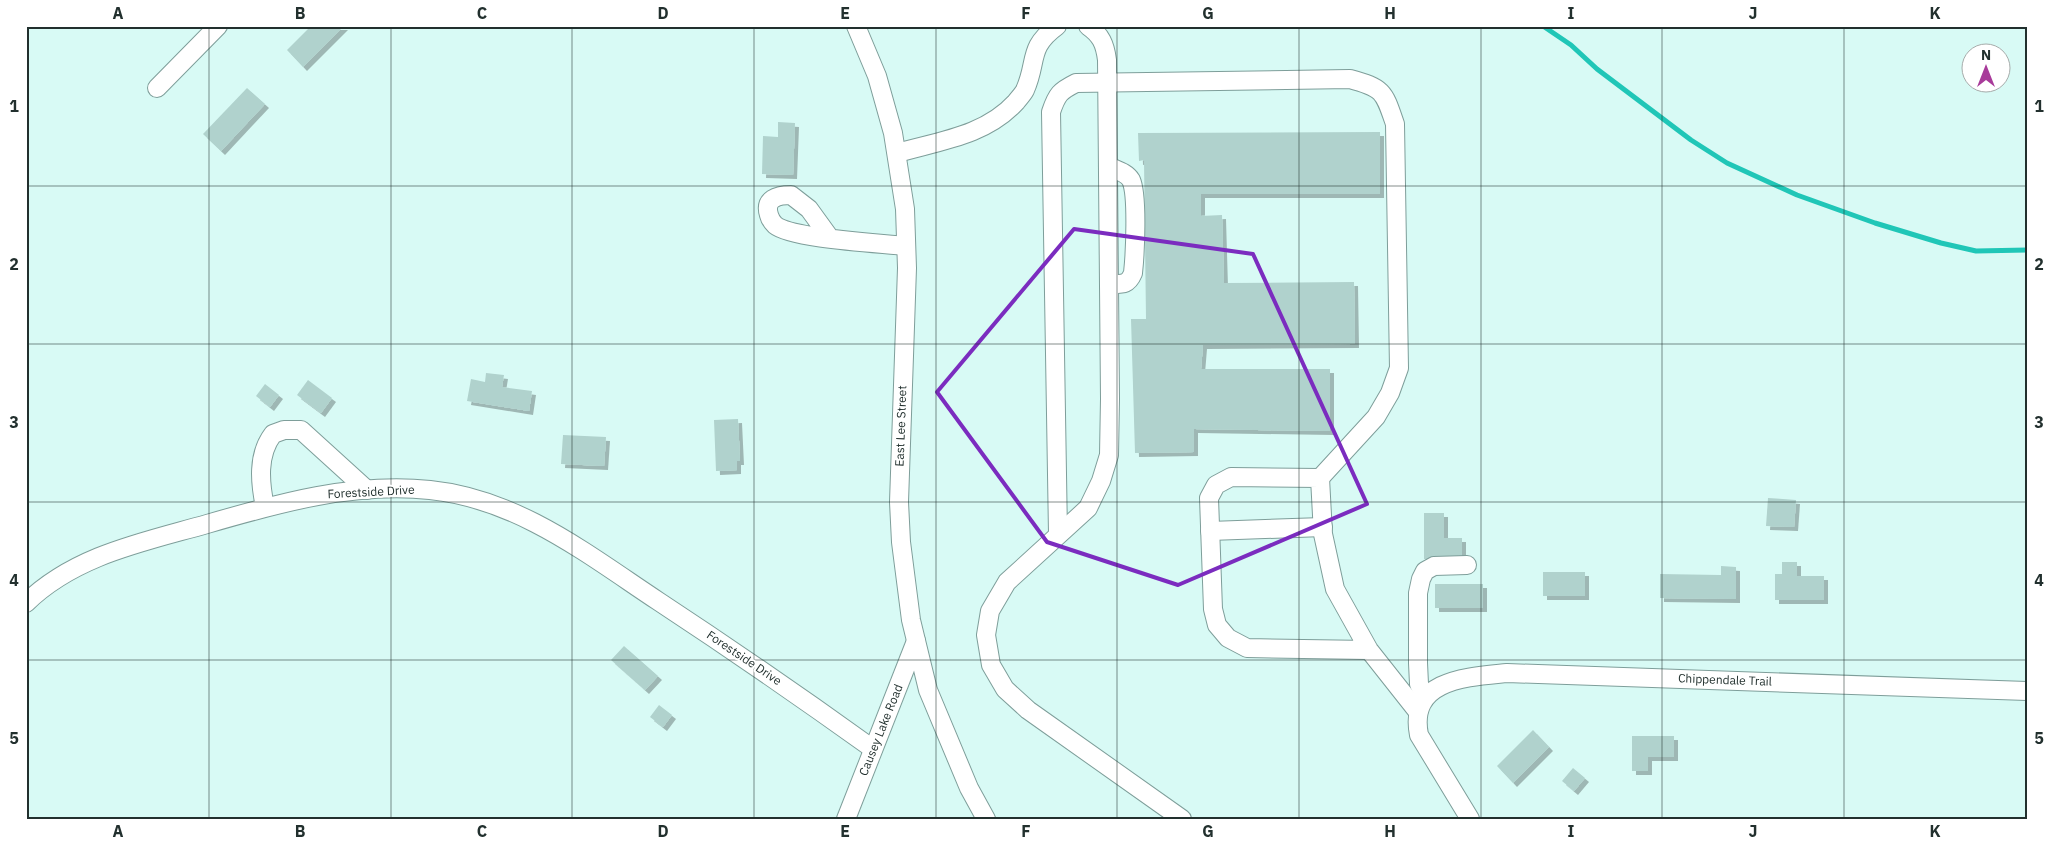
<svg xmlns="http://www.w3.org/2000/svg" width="2053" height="845" viewBox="0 0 2053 845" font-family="'IBM Plex Sans',sans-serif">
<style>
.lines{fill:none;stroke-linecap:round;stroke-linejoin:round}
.stream{stroke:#20c6b7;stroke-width:5}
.building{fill:#b0d2cd;filter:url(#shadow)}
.minor-casing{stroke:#7e9e9a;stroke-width:20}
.minor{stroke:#fff;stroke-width:18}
.marked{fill:none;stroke:#7b2cbf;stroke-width:4;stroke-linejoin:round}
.grid{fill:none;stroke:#22302e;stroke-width:1;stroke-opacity:0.55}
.labels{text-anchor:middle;stroke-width:4;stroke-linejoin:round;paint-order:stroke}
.street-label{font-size:12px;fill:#22302e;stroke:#fff}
.neatline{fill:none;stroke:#22302e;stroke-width:2}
.grid-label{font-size:16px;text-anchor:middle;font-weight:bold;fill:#22302e}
</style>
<defs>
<filter id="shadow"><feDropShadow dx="4" dy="4" stdDeviation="0" flood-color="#0004"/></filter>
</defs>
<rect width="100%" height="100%" fill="#d8faf5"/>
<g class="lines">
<!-- stream -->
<path class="stream" d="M1543 26 1571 45 1597 69 1691 140 1727 163 1797 195 1875 223 1941 243 1976 251 2027 250"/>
</g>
<!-- building -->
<g class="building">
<path d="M311 26H344L303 67 287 50Z"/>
<path d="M247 88 265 104 221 151 203 134Z"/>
<path d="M778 122 795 123 793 175 762 174 763 136 778 137Z"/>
<path d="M1380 132V194H1201V216L1222 215 1224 283 1354 282 1355 344 1203 345 1201 369H1330V431L1194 429V452L1135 453 1131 319H1146L1144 160 1139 161 1138 133Z"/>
<path d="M486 373 504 375 502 387 532 391 529 411 467 401 471 379 485 382Z"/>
<path d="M308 380 332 398 321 413 297 395Z"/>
<path d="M265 384 279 395 270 407 256 396Z"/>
<path d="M738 419 740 461H737V470L716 471 714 420Z"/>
<path d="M563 435 606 437 604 466 561 464Z"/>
<path d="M1768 498 1796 500 1794 527 1766 526Z"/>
<path d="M1424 513H1444V538H1462V559H1424Z"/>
<path d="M1782 562H1797V576H1824V600H1775V574H1782Z"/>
<path d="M1721 566 1736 567V599L1660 598V574L1721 575Z"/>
<rect x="1543" y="572" width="42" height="24"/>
<rect x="1435" y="584" width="48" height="24"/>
<path d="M624 646 658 676 645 690 611 660Z"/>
<path d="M659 705 672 715 663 727 650 717Z"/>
<path d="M1533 730 1549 747 1513 783 1497 766Z"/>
<path d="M1632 736H1674V757H1648V771H1632Z"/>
<path d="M1573 768 1585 778 1574 791 1562 781Z"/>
</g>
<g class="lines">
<defs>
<g id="minor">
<path d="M856 26 877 76 893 133 905 209 907 268 899 502 901 542 911 620 928 690 969 788 986 819"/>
<path d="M1088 26C1101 35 1105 44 1107 60L1110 399 1109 455 1101 481 1088 508 1007 582 990 611 986 635 991 665 1005 689 1028 710 1182 819"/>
<path d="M157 88 218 26"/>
<path d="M897 153C939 141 985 136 1016 102 1019 98 1023 94 1025 90 1038 61 1027 48 1057 26"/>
<path d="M1108 166C1116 170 1126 172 1131 180 1138 195 1135 255 1133 273 1128 285 1123 284 1109 284"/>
<path d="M830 238 809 209 791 195C777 195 764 199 769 215 770 219 772 222 775 225 792 239 880 243 906 246"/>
<path d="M265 507C260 483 257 455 273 434L284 430H301L367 490"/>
<path d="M1210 531 1323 527"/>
<path d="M1058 534 1051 112C1057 94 1060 91 1076 83L1350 79C1384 88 1384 92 1395 124L1399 368 1390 393 1376 417 1320 478"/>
<path d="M26 603C75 555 144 542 207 524 279 503 354 482 430 490 518 499 587 554 658 601 731 649 802 698 873 749"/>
<path d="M1369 650 1247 648 1228 638 1217 625 1213 609 1209 498 1216 485 1231 477 1320 478 1323 534 1335 589 1369 650 1418 712"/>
<path d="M1425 698 1419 684 1418 663V593L1421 579 1425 571 1434 566 1467 565"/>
<path d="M846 819 916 641"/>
<path d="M1470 819 1419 735C1408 679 1468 677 1507 673L2027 691"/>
</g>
</defs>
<!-- minor casing -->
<use href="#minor" class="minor-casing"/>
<!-- minor -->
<use href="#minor" class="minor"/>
</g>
<!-- marked area -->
<path class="marked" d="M1074 229 1253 254 1367 504 1178 585 1047 542 937 392Z"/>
<!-- grid -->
<path class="grid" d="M209 26V819M391 26V819M572 26V819M754 26V819M936 26V819M1117 26V819M1299 26V819M1481 26V819M1662 26V819M1844 26V819M26 186H2027M26 344H2027M26 502H2027M26 660H2027"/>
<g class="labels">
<!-- street labels -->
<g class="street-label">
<text transform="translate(901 426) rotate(-88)" y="4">East Lee Street</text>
<text transform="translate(371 492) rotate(-3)" y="4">Forestside Drive</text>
<text transform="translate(744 658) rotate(34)" y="4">Forestside Drive</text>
<text transform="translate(1725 680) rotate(2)" y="4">Chippendale Trail</text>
<text transform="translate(881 730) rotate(-68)" y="4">Causey Lake Road</text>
</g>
</g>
<!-- border -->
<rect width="2053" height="845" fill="none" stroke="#ffffff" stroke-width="55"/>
<!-- north arrow -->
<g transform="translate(1986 68)"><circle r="24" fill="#ffffff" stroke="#a7acab"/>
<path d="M0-4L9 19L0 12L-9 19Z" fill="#a83b9a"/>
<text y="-8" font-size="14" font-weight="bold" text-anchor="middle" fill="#22302e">N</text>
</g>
<rect x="28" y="28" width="1998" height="790" class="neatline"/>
<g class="grid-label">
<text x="118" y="19">A</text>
<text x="300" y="19">B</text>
<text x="482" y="19">C</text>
<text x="663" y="19">D</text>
<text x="845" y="19">E</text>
<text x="1026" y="19">F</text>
<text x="1208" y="19">G</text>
<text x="1390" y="19">H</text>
<text x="1571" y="19">I</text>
<text x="1753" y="19">J</text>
<text x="1935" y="19">K</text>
<text x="14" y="112">1</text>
<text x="2039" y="112">1</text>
<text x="14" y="270">2</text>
<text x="2039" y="270">2</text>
<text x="14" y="428">3</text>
<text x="2039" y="428">3</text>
<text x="14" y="586">4</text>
<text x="2039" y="586">4</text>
<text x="14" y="744">5</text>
<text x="2039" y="744">5</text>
<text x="118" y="837">A</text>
<text x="300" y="837">B</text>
<text x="482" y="837">C</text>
<text x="663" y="837">D</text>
<text x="845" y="837">E</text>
<text x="1026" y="837">F</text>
<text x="1208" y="837">G</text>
<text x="1390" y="837">H</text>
<text x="1571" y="837">I</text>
<text x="1753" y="837">J</text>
<text x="1935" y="837">K</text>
</g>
</svg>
